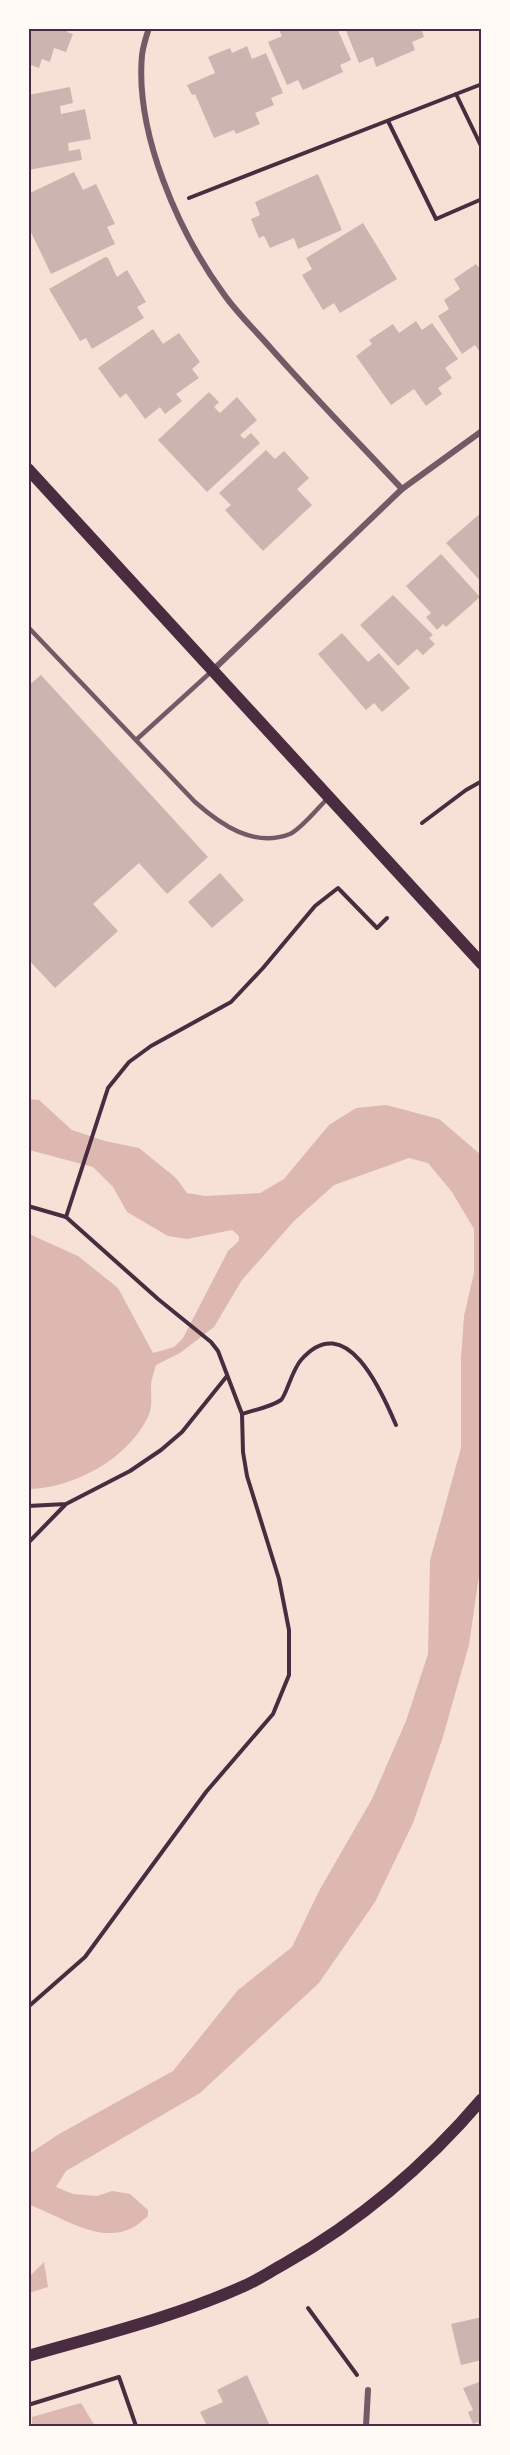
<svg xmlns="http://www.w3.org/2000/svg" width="510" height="2455" viewBox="0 0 510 2455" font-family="Raleway,sans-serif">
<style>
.water{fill:#dcb8b0}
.building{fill:#ccb4b1}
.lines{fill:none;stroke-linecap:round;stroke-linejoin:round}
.path{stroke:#4a2c40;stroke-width:4}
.service{stroke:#755966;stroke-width:4.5}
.minor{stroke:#755966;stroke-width:6}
.secondary{stroke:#4a2c40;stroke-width:12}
.neatline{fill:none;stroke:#4a2c40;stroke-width:2}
</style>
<rect width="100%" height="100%" fill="#f7e1d7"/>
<!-- water -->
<g class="water">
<path d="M28 1099 39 1100 72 1130 105 1141 139 1148 176 1178 187 1193 205 1196 260 1193 284 1179 329 1125 356 1108 386 1105 439 1119 481 1155V1562L469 1645 442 1740 413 1823 375 1902 319 1983 200 2093 66 2171 56 2187 73 2194 97 2196 112 2191 130 2194 148 2210V2216C143 2220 138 2225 132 2228 98 2245 60 2215 29 2205V2154L59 2134 173 2071 238 1990 292 1947 319 1891 372 1799 406 1721 428 1654 430 1560 461 1448V1358L464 1316 474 1273V1229L452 1192 428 1163 409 1158 334 1185 294 1221 242 1280 214 1327 180 1353 156 1365C154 1372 151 1380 151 1388 151 1399 153 1408 147 1419 126 1460 73 1488 29 1489V1234L78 1256 118 1288 153 1353 174 1347 183 1338 228 1251 239 1241V1236L232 1230 187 1239 168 1236 127 1212 113 1187 93 1167 29 1150Z"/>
<path d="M44 2262 48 2287 29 2293V2277Z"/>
<path d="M81 2403 95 2426H32V2417Z"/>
</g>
<!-- building -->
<g class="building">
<path d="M28 28H68L67 32 73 34 66 52 54 48 50 62 42 59 39 68 28 64Z"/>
<path d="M278 28H337L351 60 340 65 343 72 303 90 298 80 287 85 268 42 282 36Z"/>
<path d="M345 28H421L424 37 412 42 415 50 376 67 373 57 359 63Z"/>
<path d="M247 46 252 59 266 53 283 93 271 98 274 105 255 113 260 124 236 134 234 130 214 138 195 94 192 95 187 85 215 73 208 57 230 48 232 53Z"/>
<path d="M70 87 73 103 60 106 61 114 85 109 91 139 68 143 69 151 80 149 82 160 28 170V95Z"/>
<path d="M74 172 83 190 96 184 115 224 107 227 115 244 51 274 28 226V194Z"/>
<path d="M318 174 342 230 298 249 294 238 270 248 264 236 259 238 251 219 260 215 255 202Z"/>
<path d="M363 223 397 279 340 313 334 303 323 310 302 275 312 269 306 258Z"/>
<path d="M105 257 108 258 117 277 127 270 146 302 137 307 144 318 92 349 86 338 80 341 49 289Z"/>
<path d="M476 264 482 271V355L475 345 462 354 438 316 449 309 444 300 460 289 454 279Z"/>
<path d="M416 321 422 330 432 323 458 359 445 368 452 378 438 388 442 394 426 406 414 389 391 405 356 356 372 344 369 340 393 324 399 333Z"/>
<path d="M153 329 163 344 179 333 200 362 192 369 199 378 176 394 182 401 165 414 160 407 145 419 126 393 120 398 98 368Z"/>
<path d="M209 392 219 402 214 407 220 413 237 397 257 420 240 435 244 439 251 433 260 443 207 492 158 440Z"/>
<path d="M266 450 275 459 284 451 309 478 297 489 312 505 263 551 225 510 231 505 219 493Z"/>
<path d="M482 512V583L446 543Z"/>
<path d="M441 554 480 597 446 627 443 624 437 630 426 617 431 613 406 586Z"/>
<path d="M393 595 433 635 429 638 435 644 423 655 417 649 398 666 360 625Z"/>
<path d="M342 633 368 662 379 653 410 688 382 712 374 703 366 710 318 654Z"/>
<path d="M41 675 208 857 167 894 139 863 93 904 118 931 55 988 28 959V686Z"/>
<path d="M220 873 244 900 212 928 188 902Z"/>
<path d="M482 2317V2360L461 2365 451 2324Z"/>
<path d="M247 2375 270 2426H207L200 2412 223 2402 217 2390Z"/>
<path d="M482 2381V2426H480L478 2422 473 2424 468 2412 473 2410 463 2388Z"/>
</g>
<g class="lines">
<!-- path -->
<g class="path">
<path d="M456 94 482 148"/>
<path d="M388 121 436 219 482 199"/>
<path d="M189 198 482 84"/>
<path d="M422 823 466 790 482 781"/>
<path d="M28 1206 66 1217 158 1299 211 1342 218 1351 242 1414 243 1452 247 1476 279 1579 289 1630V1675L273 1714 206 1792 85 1957 28 2007"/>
<path d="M66 1217 108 1088 129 1062 151 1046 231 1002 263 968 315 906 338 888 377 928 387 918"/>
<path d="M242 1414C254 1410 271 1407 281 1400 286 1396 292 1370 301 1360 346 1308 382 1392 396 1425"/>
<path d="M28 1506 66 1504 130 1471 161 1450 182 1432 227 1376"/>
<path d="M28 1543 65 1505"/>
<path d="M308 2308 357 2375"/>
<path d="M28 2405 119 2377 136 2426"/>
</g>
<!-- service -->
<g class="service">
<path d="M28 627 195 802C221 825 254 848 290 834 301 829 318 808 327 799"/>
<path d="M136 740 212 671"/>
</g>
<!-- minor -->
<g class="minor">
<path d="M149 28C146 37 143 46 142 55 135 133 178 231 223 293 236 312 253 328 268 345 311 394 357 441 402 489"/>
<path d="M212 671 402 489 482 431"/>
<path d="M366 2426 368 2390"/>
</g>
<!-- secondary -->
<g class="secondary">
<path d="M28 469 482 964"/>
<path d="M28 2356C101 2335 175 2317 244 2286 258 2280 271 2271 284 2264 360 2221 425 2166 482 2099"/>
</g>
</g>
<!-- border -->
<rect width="510" height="2455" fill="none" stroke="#fffaf5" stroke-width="60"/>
<rect x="30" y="30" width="450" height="2395" class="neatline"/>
</svg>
